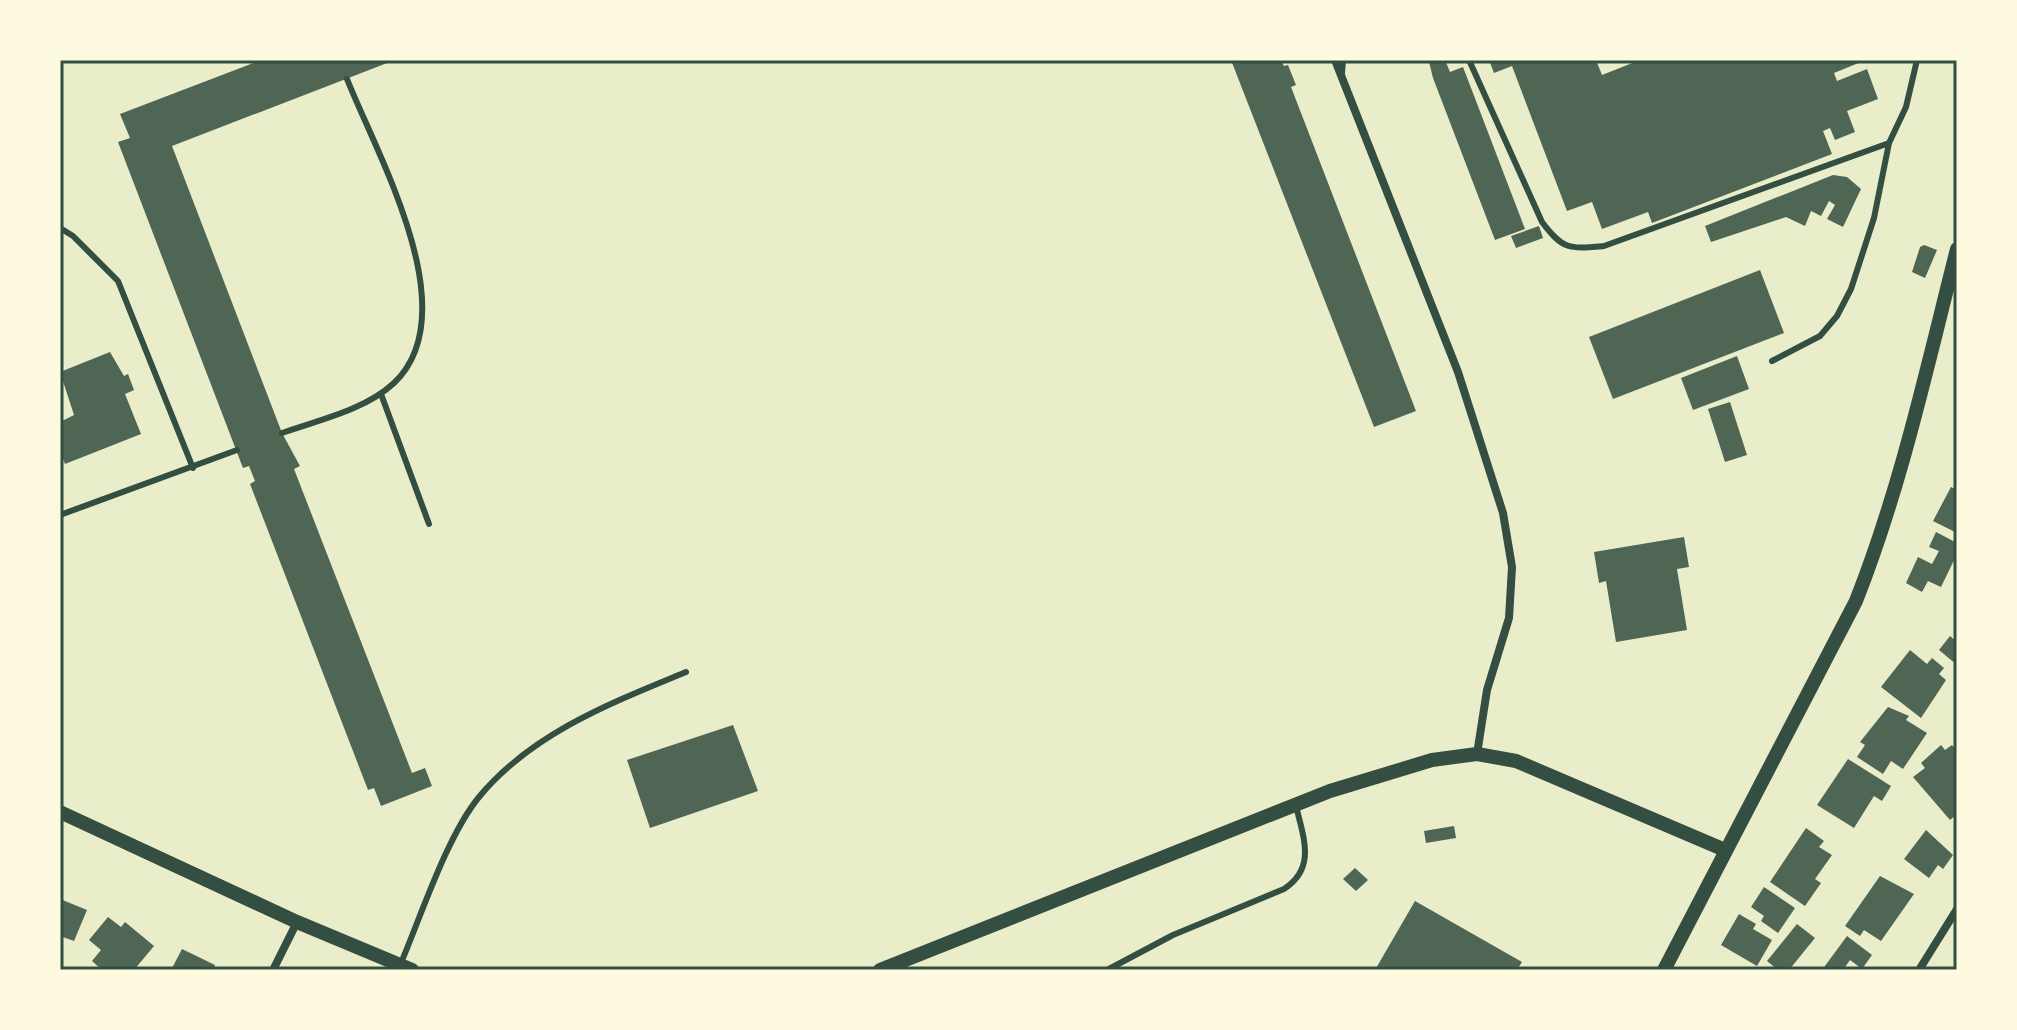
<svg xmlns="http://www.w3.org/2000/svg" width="2017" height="1030" viewBox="0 0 2017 1030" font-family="Commissioner,sans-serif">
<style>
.building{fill:#4f6655}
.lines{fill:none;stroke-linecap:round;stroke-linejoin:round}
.service{stroke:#344e41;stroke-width:6}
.minor{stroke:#344e41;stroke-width:8}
.tertiary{stroke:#344e41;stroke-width:14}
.neatline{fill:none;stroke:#344e41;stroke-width:3}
</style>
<rect width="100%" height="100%" fill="#e9edc9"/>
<!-- building -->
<g class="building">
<path d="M261 60H395L172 146 282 433 300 466 294 469 412 773 425 768 432 786 381 806 374 788 368 790 250 484 255 481 249 466 243 468 118 142 130 138 120 114Z"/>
<path d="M1231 60H1281L1284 66 1288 65 1296 85 1291 87 1416 411 1374 427Z"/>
<path d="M1433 60H1445L1450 72 1463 67 1525 229 1495 240 1433 78 1429 62Z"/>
<path d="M1489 60H1596L1602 75 1640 60H1866L1834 73 1837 81 1867 69 1878 99 1847 111 1855 132 1835 140 1830 128 1823 131 1832 154 1652 223 1648 212 1602 229 1592 202 1567 211 1512 66 1494 73Z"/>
<path d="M1833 175 1847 177 1861 189 1843 227 1827 219 1835 205 1829 201 1821 216 1811 211 1805 226 1786 217 1711 242 1705 226Z"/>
<path d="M1539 226 1543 238 1516 248 1511 236Z"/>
<path d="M1924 245 1937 250 1925 278 1912 272 1920 247Z"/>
<path d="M1760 270 1784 333 1613 399 1589 337Z"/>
<path d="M110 352 124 376 128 374 134 390 125 394 141 434 65 464 60 451V422L74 415 60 372Z"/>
<path d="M1737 356 1749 389 1693 410 1681 378Z"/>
<path d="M1730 402 1747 455 1725 462 1708 409Z"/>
<path d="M1951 487 1957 490V533L1933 521Z"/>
<path d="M1936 532 1957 543V554L1941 587 1928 581 1922 592 1906 583 1918 557 1932 564 1939 551 1929 547Z"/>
<path d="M1684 537 1689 567 1677 569 1687 630 1616 642 1606 581 1599 583 1594 552Z"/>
<path d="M1950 636 1957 642V665L1939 650Z"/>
<path d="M1910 650 1927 664 1932 658 1944 668 1939 674 1946 680 1921 718 1881 687Z"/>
<path d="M1888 707 1909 716 1906 720 1927 733 1903 769 1891 761 1883 774 1857 757 1865 745 1860 742Z"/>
<path d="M733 725 758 791 650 828 627 760Z"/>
<path d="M1941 745 1945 750 1952 745 1957 751V814L1950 820 1913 777 1925 768 1921 763Z"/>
<path d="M1848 759 1891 786 1882 801 1874 796 1854 828 1817 805Z"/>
<path d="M1454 826 1456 838 1426 843 1424 831Z"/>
<path d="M1806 828 1824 841 1819 847 1832 855 1815 879 1821 883 1805 906 1770 882Z"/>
<path d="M1926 830 1953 855 1943 869 1938 865 1929 878 1904 859Z"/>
<path d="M1355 868 1368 880 1356 891 1343 879Z"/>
<path d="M1880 876 1914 894 1881 941 1864 930 1860 936 1845 926Z"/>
<path d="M1764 887 1795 908 1778 933 1761 921 1764 916 1751 907Z"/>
<path d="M60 899 87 910 74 941 60 936Z"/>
<path d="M1415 901 1522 962 1517 970H1375Z"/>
<path d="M1739 914 1756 924 1753 929 1772 940 1757 966 1721 945Z"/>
<path d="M108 917 121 927 125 922 154 946 134 970H102L92 961 101 950 89 940Z"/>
<path d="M1797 924 1815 938 1789 970H1778L1767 961Z"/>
<path d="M1847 936 1872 955 1862 969 1850 960 1843 970H1822Z"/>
<path d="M182 949 215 965 213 970H171Z"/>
</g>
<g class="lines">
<!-- service -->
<g class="service">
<path d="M1469 60 1542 222C1563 250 1569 249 1604 246L1889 143"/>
<path d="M1342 73 1343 60"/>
<path d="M60 228 73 236 118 281 193 468"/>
<path d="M1772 361 1820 336 1837 316 1851 289 1874 218 1889 143 1906 107 1917 60"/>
<path d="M381 394 429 524"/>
<path d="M282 433C319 420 365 410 394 383 468 313 377 155 347 79"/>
<path d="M60 515 237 450"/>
<path d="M401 963C421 916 447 836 479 797 532 733 611 703 686 672"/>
<path d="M1107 970 1173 935 1284 889C1316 868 1304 839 1296 806"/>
</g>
<!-- minor -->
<g class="minor">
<path d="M1335 60 1458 372 1503 513 1512 567 1509 618 1487 690 1477 754"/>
<path d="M273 970 297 922"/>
<path d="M1919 970 1957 909"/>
</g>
<!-- tertiary -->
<g class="tertiary">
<path d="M60 812 297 922 412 970"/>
<path d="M880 970 1330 791 1432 760 1477 754 1516 761 1725 850"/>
<path d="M1664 970 1856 601C1901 487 1927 367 1957 249"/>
</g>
</g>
<!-- border -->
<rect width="2017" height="1030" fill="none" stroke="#fefae0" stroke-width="124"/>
<rect x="62" y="62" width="1893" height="906" class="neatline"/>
</svg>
